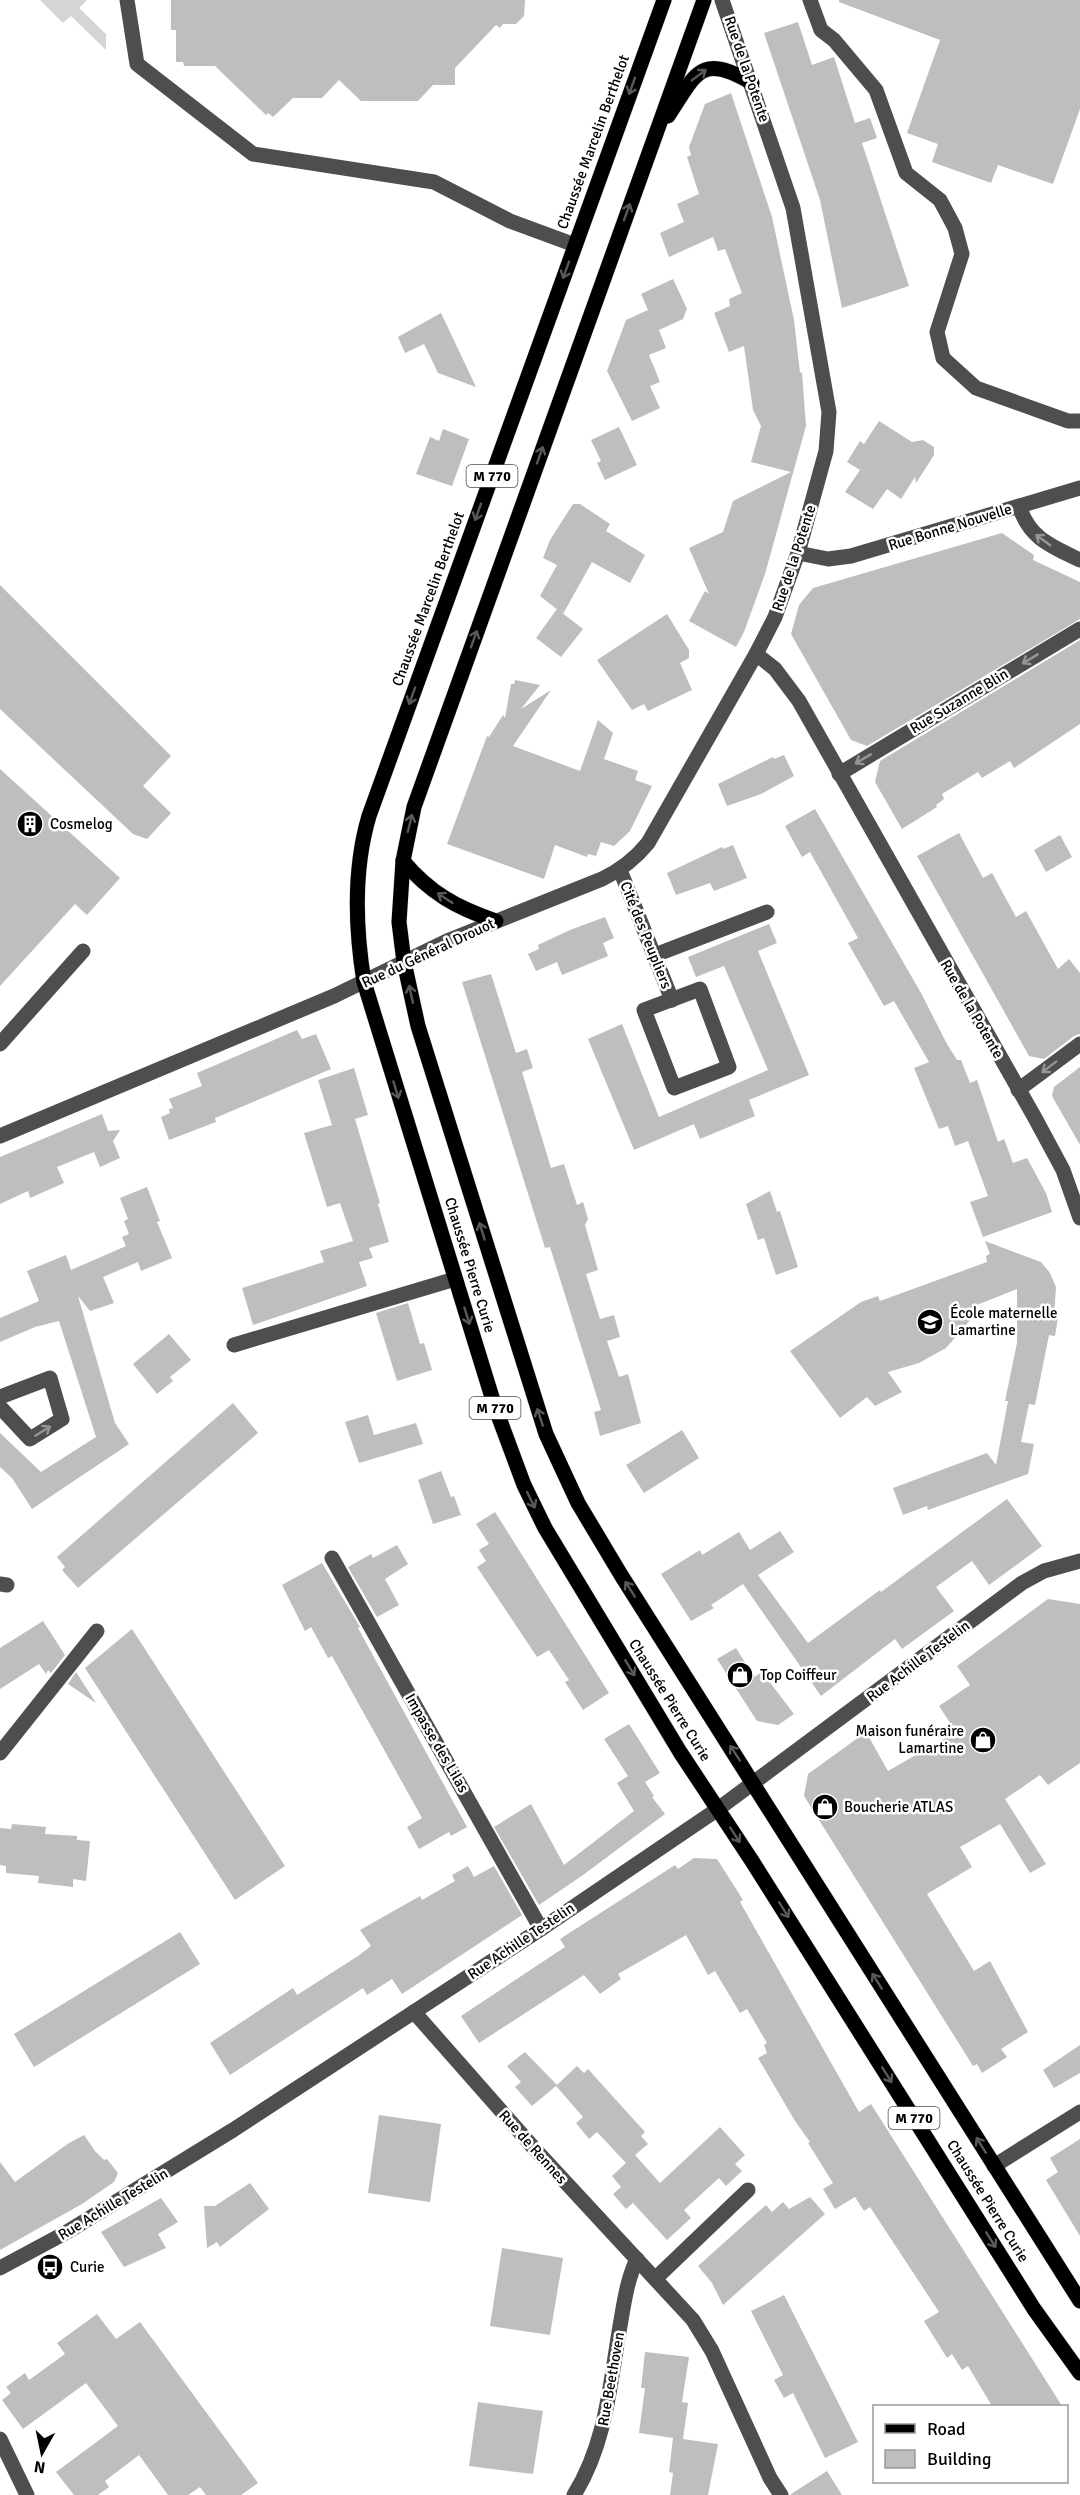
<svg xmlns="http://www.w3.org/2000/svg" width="1080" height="2495" viewBox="0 0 1080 2495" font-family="Signika,sans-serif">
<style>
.green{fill:#d5d5d5}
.building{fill:#bebebe}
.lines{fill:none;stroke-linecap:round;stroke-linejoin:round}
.major-casing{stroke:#dbdbdb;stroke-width:16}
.minor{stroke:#4e4e4e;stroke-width:15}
.major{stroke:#000;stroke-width:15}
.oneway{stroke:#595959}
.oneway2{stroke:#959595}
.labels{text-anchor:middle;stroke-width:5;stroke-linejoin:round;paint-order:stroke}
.shield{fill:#fff;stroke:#4c4c4c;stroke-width:1.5}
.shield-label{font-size:14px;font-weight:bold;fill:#000}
.street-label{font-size:15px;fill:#000;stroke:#fff}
.poi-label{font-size:15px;fill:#000;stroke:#fff;text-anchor:start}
</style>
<rect width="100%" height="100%" fill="#fff"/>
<!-- green -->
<path class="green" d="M40 0H87L79 8 106 34V50L71 16 63 23Z"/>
<!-- building -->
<g class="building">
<path d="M171 0H525L524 16 516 24H503L500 28 496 25 455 68V85H433L418 101H361L339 80 322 98H293L273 117 268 113 266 115 215 66H184L183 62H176V30H171Z"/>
<path d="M839 0H1080V109L1053 184 998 165 991 183 932 162 938 144 907 133 940 40 839 2Z"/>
<path d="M798 22 812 65 834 57 855 123 870 118 877 138 862 143 909 286 842 308 820 200 764 33Z"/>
<path d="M731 93 772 217 794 320 800 373 802 372 806 426 765 574 744 632 736 647 689 621 705 591 709 594 689 548 723 532 733 501 791 472 751 462 761 426 753 410 744 346 729 352 714 313 730 306 729 299 742 293 725 249 718 251 713 237 669 257 660 233 684 222 677 204 699 194 687 157 691 155 689 147 705 104Z"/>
<path d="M673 279 687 309 683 319 659 330 666 348 649 355 660 382 650 386 660 408 632 421 607 371 626 320 648 310 641 294Z"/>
<path d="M441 313 450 332 476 387 438 373 424 344 405 353 398 337Z"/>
<path d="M879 421 912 442 923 440 934 447V455L916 483 915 477 901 499 887 489 873 509 845 492 860 470 847 462 860 441 864 444Z"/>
<path d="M619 427 637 465 605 480 597 463 601 461 591 440Z"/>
<path d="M443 429 469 439 452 486 416 474 430 437 439 441Z"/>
<path d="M573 504H580L610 524 606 531 645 555 630 583 592 562 563 614 540 596 557 565 543 558 550 540Z"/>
<path d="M1002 533 1034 555 1033 560 1080 582V619L867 746 851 740 791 634 799 605 813 588Z"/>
<path d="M0 585 171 756 143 786 171 813 147 839 133 834 0 709Z"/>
<path d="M557 609 583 629 561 657 536 638Z"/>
<path d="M667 614 689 650V658L680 663 692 690 648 711 644 704 632 710 597 660Z"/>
<path d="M1080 640V724L1014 768 1010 761 982 778 978 772 942 794 944 799 936 805 937 807 902 829 875 782 880 761Z"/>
<path d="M515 680 540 685 521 709 551 690 513 746 580 771 598 720 613 733 604 759 638 771 635 780 652 786 630 831 614 846 601 842 596 856 588 854 587 857 555 845 544 879 447 844 487 736 489 737 503 715 505 718 511 684H514Z"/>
<path d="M784 755 794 776 761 794 727 806 718 784 773 757 774 759Z"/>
<path d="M0 769 120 878 87 915 75 904 0 986Z"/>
<path d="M815 809 921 993 947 1044 957 1060H961L970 1083 977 1080 998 1142 1004 1139 1013 1163 1027 1158 1046 1193 1052 1212 983 1237 970 1202 988 1196 968 1141 955 1146 948 1126 939 1129 914 1068 929 1062 894 1001 884 1006 848 943 858 938 810 852 802 857 785 826Z"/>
<path d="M959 833 983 878 992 873 1016 917 1026 911 1058 969 1069 959 1080 973V1034L1074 1036 1044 1059 1029 1056 917 856Z"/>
<path d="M1060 835 1072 857 1046 872 1034 850Z"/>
<path d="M733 845 747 878 714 891 710 883 676 895 667 873 722 847 723 849Z"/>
<path d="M605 917 614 938 603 943 608 956 562 975 557 962 536 971 528 954 539 949 538 945 570 930Z"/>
<path d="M769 924 777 943 758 951 809 1075 749 1100 755 1116 700 1139 694 1124 634 1150 588 1039 622 1024 659 1117 768 1070 724 966 696 977 688 957Z"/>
<path d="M491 974 516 1053 527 1049 533 1068 522 1072 551 1168 564 1164 577 1205 583 1202 588 1219 585 1225 598 1270 586 1274 600 1319 614 1315 620 1337 607 1341 619 1377 628 1374 641 1423 600 1436 594 1412 601 1410 550 1247 545 1248 462 982Z"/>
<path d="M297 1030 302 1039 316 1034 331 1069 215 1118 216 1122 169 1140 161 1117 170 1113 169 1109 173 1108 169 1099 202 1086 197 1073Z"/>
<path d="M1080 1067V1145L1052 1096 1054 1087Z"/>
<path d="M354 1068 368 1115 355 1119 380 1203 378 1204 389 1242 369 1248 373 1258 359 1262 367 1286 253 1325 242 1288 324 1262 320 1251 353 1241 340 1203 327 1207 304 1133 332 1125 318 1080Z"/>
<path d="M102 1114 108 1131 120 1130 113 1141 120 1158 100 1167 94 1152 57 1167 64 1183 30 1198 28 1191 0 1204V1157Z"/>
<path d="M147 1187 160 1221 157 1222 172 1258 141 1271 138 1262 103 1277 114 1303 90 1311 78 1296 115 1423 129 1444 32 1509 12 1478 0 1467V1433L41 1472 96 1437 59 1321 35 1327 0 1342V1318L39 1301 27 1271 66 1255 71 1270 126 1246 122 1237 129 1234 124 1221 128 1219 120 1198Z"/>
<path d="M770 1191 777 1212 780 1211 798 1267 776 1275 764 1238 758 1240 746 1204Z"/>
<path d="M985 1241 1041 1262 1050 1273 1056 1287 1054 1317 1058 1318 1055 1336 1049 1335 1035 1405 1029 1404 1021 1442 1034 1444 1028 1474 928 1510 927 1506 903 1515 893 1488 987 1453 996 1465 1008 1401H1005L1017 1343V1289L977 1305 972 1318 946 1348 919 1363 888 1372 902 1392 875 1406 867 1397 840 1418 790 1351 861 1302 878 1296 880 1301 987 1262 986 1256 990 1254Z"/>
<path d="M408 1303 420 1344 424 1343 432 1370 397 1381 376 1313Z"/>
<path d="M169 1334 191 1360 170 1377 173 1381 157 1394 133 1364Z"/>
<path d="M233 1403 258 1433 78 1588 62 1570 65 1567 57 1557Z"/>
<path d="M368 1415 374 1435 416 1423 423 1444 359 1463 345 1422Z"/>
<path d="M682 1430 699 1458 644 1493 626 1465Z"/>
<path d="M441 1471 451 1497 454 1496 461 1515 433 1524 418 1480Z"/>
<path d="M1007 1499 1042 1546 989 1585 972 1561 936 1587 954 1611 902 1649 895 1639 821 1696 743 1584 711 1605 714 1608 691 1621 661 1574 700 1550 702 1555 739 1532 750 1550 780 1531 794 1552 758 1575 808 1643 880 1590 881 1592Z"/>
<path d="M495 1512 609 1693 583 1710 565 1682 569 1680 549 1650 537 1657 477 1567 486 1561 479 1550 489 1544 476 1524Z"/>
<path d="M397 1545 408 1564 385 1579 399 1605 377 1617 348 1567 371 1554 373 1558Z"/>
<path d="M322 1563 360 1627 358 1628 467 1827 451 1836 449 1832 419 1849 407 1827 422 1818 332 1656 328 1658 311 1627 305 1631 282 1585Z"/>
<path d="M1048 1599 1080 1604V1763L1048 1785 1040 1775 1005 1799 1046 1864 1030 1873 1000 1824 960 1847 972 1867 927 1894 974 1971 990 1961 1028 2032 1001 2049 1007 2057 982 2073 977 2064 973 2066 804 1796 808 1774 866 1732 888 1771 956 1732 939 1706 970 1685 957 1666Z"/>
<path d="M43 1621 65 1655 51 1673 48 1670 46 1674 39 1664 0 1689V1648Z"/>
<path d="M132 1629 285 1866 235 1900 85 1668Z"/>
<path d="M736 1648 754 1677 762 1672 794 1714 778 1725 757 1721 717 1659Z"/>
<path d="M76 1672 96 1703 68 1684Z"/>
<path d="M629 1724 660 1773 645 1782 654 1796 652 1797 665 1814 583 1875 539 1905 494 1827 531 1804 564 1865 634 1811 617 1783 628 1776 604 1739Z"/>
<path d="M12 1824 46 1827 45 1834 77 1836V1840L90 1841 86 1881 73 1879V1887L38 1883 39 1876 6 1873V1866L0 1865V1828L11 1829Z"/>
<path d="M694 1858 717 1859 743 1900 740 1902 859 2112 871 2104 1062 2406H992L968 2366 962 2370 952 2354 947 2358 924 2321 939 2312 870 2207 864 2211 855 2197 835 2209 823 2189 833 2183 808 2143 810 2142 795 2121 758 2058 767 2053 764 2045 767 2043 747 2009 740 2013 715 1971 708 1975 686 1935 618 1974 621 1979 600 1994 584 1975 479 2043 461 2016 565 1947 560 1939 675 1865 678 1869Z"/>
<path d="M468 1866 474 1877 494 1866 522 1915 402 1994 392 1979 367 1995 363 1988 230 2075 210 2043 293 1988 297 1995 358 1956 371 1946 360 1930 420 1896 422 1900 455 1881 452 1875Z"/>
<path d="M180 1932 200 1964 34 2067 14 2034Z"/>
<path d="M1080 2045V2073L1054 2088 1043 2070Z"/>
<path d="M525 2052 557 2085 577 2066 584 2073 588 2069 645 2132 641 2136 648 2144 635 2155 660 2183 720 2127 745 2155 735 2164 742 2171 726 2186 719 2178 684 2210 691 2218 667 2240 633 2203 626 2209 613 2194 621 2187 612 2176 626 2163 597 2132 589 2139 576 2123 583 2117 556 2086 532 2106 515 2087 521 2082 507 2066Z"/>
<path d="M379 2115 441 2124 430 2202 368 2193Z"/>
<path d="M84 2135 95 2151 104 2160 107 2159 118 2173 114 2182 82 2204 0 2250V2162L15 2182 69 2143Z"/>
<path d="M1080 2139V2236L1046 2180 1058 2172 1050 2158Z"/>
<path d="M250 2183 269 2209 220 2247 217 2242 207 2248 204 2206H215Z"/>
<path d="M810 2197 825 2214 723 2305 712 2283 698 2266 766 2205 772 2212 783 2202 789 2209Z"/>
<path d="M161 2198 178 2222 158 2234 166 2248 124 2267 101 2232Z"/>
<path d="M502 2248 563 2258 550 2335 490 2326Z"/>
<path d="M784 2295 858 2442 825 2458 793 2393 784 2398 774 2380 783 2375 751 2311Z"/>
<path d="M97 2314 116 2339 140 2322 258 2483 241 2495H206L200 2487 188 2495H168L139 2455 105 2481 109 2487 98 2495H74L56 2472 118 2426 86 2383 23 2429 2 2400 11 2393 6 2387 25 2373 29 2380 65 2354 57 2343Z"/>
<path d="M645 2352 689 2357 682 2402 688 2403 683 2439 718 2444 708 2495H670L673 2473 669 2472 673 2438 639 2433 645 2388H641Z"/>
<path d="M478 2402 543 2411 533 2474 469 2466Z"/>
<path d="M827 2471 842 2495H791V2494Z"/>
</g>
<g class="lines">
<defs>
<g id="major">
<path d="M664 0 369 816C353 870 355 926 364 982L495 1407 524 1485 545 1528 680 1752 752 1861 1034 2309 1080 2373"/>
<path d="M704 0 414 807 403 861 399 922 404 962 418 1026 546 1434 578 1503 621 1575 1080 2301"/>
<path d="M668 116C696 74 700 52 752 83"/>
<path d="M403 861C430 893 457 908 496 921"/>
</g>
</defs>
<!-- major casing -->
<use href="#major" class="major-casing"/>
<!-- minor -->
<g class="minor">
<path d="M127 0 137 64 253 154 434 182 510 221 575 245"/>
<path d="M810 0 821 30 834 40 876 90 906 173 940 200 955 228 962 254 937 332 943 358 976 388 1068 421H1080"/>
<path d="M1019 506C1030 539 1051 546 1080 560"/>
<path d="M798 553 828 559 851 556 1080 488"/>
<path d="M756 654 775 669 799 701 1035 1118 1063 1170 1080 1218"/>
<path d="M839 774 1080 629"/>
<path d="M620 870 672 1000"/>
<path d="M655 955 767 912"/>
<path d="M700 989 729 1067 674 1088 644 1010Z"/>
<path d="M0 1044 83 951"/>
<path d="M1018 1090 1080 1044"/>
<path d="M0 1136 334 996 447 941 602 879C621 870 635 859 648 843L756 654 775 617 798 553 826 451 829 412 793 208 722 0"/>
<path d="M234 1345 455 1279"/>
<path d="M0 1397 50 1378 62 1419 30 1439 0 1407"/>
<path d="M332 1558 541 1929"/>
<path d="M0 1584 7 1585"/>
<path d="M0 1753 97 1631"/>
<path d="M414 2012 532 2146 693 2320 712 2351 770 2478 781 2495"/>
<path d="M994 2166 1080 2112"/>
<path d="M0 2268 67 2232 233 2130 541 1929 718 1809 1022 1583 1044 1571 1080 1561"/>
<path d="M656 2278 748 2190"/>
<path d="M0 2439 27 2495"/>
<path d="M574 2495C606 2444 610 2384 620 2326 624 2303 627 2280 637 2259"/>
</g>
<!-- major -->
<use href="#major" class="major"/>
</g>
<!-- one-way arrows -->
<defs><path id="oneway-shaft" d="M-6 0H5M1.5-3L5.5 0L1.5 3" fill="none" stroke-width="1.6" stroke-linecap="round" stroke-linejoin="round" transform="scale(1.5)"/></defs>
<g class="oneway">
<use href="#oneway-shaft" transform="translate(699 75) rotate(-37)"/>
<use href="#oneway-shaft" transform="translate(632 86) rotate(110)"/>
<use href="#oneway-shaft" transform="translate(627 212) rotate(-70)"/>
<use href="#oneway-shaft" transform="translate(566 270) rotate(110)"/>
<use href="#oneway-shaft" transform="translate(540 455) rotate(-70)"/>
<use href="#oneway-shaft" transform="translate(478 512) rotate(110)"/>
<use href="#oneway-shaft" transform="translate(474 639) rotate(-70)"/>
<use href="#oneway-shaft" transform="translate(412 696) rotate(110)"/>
<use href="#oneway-shaft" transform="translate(410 823) rotate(-76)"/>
<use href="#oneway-shaft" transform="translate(445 898) rotate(-147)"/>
<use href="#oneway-shaft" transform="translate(411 994) rotate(-102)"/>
<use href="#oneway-shaft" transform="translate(396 1090) rotate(73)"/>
<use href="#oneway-shaft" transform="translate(482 1231) rotate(-107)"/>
<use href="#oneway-shaft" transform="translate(467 1316) rotate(73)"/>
<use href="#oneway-shaft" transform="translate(540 1417) rotate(-108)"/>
<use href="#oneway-shaft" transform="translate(531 1500) rotate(64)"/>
<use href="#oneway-shaft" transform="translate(630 1589) rotate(-122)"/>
<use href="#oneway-shaft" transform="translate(630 1668) rotate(59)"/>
<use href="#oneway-shaft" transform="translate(735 1753) rotate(-123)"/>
<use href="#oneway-shaft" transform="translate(735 1835) rotate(57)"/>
<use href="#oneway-shaft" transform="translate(784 1910) rotate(58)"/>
<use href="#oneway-shaft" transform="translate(877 1981) rotate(-122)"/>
<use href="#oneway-shaft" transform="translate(887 2075) rotate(58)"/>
<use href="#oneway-shaft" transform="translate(981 2145) rotate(-122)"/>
<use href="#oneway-shaft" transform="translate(991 2240) rotate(58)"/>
</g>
<g class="oneway2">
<use href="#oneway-shaft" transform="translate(1043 540) rotate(-144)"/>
<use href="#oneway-shaft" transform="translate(1030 659) rotate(149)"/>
<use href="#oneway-shaft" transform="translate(863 759) rotate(149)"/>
<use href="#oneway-shaft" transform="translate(1049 1067) rotate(143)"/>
<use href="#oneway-shaft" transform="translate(43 1431) rotate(-32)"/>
</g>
<!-- icons -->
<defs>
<symbol id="building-disc" viewBox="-11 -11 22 22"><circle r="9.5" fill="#000" stroke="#fff"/><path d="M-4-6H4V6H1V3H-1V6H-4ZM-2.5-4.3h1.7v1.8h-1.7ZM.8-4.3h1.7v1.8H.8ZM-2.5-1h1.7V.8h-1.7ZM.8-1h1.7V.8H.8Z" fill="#fff"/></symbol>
<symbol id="school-disc" viewBox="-11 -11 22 22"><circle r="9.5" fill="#000" stroke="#fff"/><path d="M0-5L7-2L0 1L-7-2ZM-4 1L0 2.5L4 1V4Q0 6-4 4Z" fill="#fff"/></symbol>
<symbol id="shop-disc" viewBox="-11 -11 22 22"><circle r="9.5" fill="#000" stroke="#fff"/><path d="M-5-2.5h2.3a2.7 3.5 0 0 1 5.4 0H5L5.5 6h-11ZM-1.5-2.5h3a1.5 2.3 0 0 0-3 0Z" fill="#fff"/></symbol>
<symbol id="bus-disc" viewBox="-11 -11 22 22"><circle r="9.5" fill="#000" stroke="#fff"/><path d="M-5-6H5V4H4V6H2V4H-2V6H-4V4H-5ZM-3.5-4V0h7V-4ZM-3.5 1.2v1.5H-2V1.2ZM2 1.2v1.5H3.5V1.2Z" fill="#fff"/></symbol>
</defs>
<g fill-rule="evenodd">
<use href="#building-disc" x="15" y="809" width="30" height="30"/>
<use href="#school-disc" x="915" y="1307" width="30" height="30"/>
<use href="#shop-disc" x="725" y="1660" width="30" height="30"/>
<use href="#shop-disc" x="968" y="1725" width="30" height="30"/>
<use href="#shop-disc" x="810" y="1792" width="30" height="30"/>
<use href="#bus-disc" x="35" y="2252" width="30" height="30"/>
</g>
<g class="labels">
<!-- shield labels -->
<g class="shield">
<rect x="466.5" y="465" width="51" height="22" rx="4.5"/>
<rect x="469.5" y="1397" width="51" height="22" rx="4.5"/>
<rect x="888.5" y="2107" width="51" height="22" rx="4.5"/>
</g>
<g class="shield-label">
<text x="492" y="481">M 770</text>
<text x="495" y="1413">M 770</text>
<text x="914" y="2123">M 770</text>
</g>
<!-- street labels -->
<g class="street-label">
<text transform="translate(747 69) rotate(71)" y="5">Rue de la Potente</text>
<text transform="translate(593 142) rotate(-70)" y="5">Chaussée Marcelin Berthelot</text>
<text transform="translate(950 527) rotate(-17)" y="5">Rue Bonne Nouvelle</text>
<text transform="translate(794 558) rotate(-72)" y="5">Rue de la Potente</text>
<text transform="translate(428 599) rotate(-70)" y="5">Chaussée Marcelin Berthelot</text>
<text transform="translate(959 701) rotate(-31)" y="5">Rue Suzanne Blin</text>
<text transform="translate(646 935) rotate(68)" y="5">Cité des Peupliers</text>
<text transform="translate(428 953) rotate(-25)" y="5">Rue du Général Drouot</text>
<text transform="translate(972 1009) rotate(60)" y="5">Rue de la Potente</text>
<text transform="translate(470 1265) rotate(73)" y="5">Chaussée Pierre Curie</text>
<text transform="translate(918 1661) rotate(-37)" y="5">Rue Achille Testelin</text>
<text transform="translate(670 1700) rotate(58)" y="5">Chaussée Pierre Curie</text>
<text transform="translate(437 1743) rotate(60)" y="5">Impasse des Lilas</text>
<text transform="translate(521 1941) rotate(-34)" y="5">Rue Achille Testelin</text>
<text transform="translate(533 2147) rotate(48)" y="5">Rue de Rennes</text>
<text transform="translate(988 2201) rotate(58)" y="5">Chaussée Pierre Curie</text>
<text transform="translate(113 2204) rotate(-31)" y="5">Rue Achille Testelin</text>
<text transform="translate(611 2379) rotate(-80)" y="5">Rue Beethoven</text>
</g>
<!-- poi labels -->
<g class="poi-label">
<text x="50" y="829">Cosmelog</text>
<text x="950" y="1318">École maternelle<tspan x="950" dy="17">Lamartine</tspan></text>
<text x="760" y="1680">Top Coiffeur</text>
<text x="964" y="1736" text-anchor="end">Maison funéraire<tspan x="964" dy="17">Lamartine</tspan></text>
<text x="844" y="1812">Boucherie ATLAS</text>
<text x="70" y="2272">Curie</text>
</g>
</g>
<!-- legend -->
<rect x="873" y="2405" width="195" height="78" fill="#ffffff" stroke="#999999" stroke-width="1.5"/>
<rect x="885" y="2424" width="30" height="9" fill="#000000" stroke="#999999" stroke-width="1.5"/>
<text x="927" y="2435" font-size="18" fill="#000000">Road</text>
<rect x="885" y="2450" width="30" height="18" fill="#bebebe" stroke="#999999" stroke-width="1.5"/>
<text x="927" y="2465" font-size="18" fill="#000000">Building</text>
<!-- north arrow -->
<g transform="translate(42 2453) rotate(189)" stroke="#ffffff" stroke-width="4.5" paint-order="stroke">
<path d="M0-4.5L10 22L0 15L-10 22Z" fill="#000000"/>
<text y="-9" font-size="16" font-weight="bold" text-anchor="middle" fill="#000000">N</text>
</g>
</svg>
